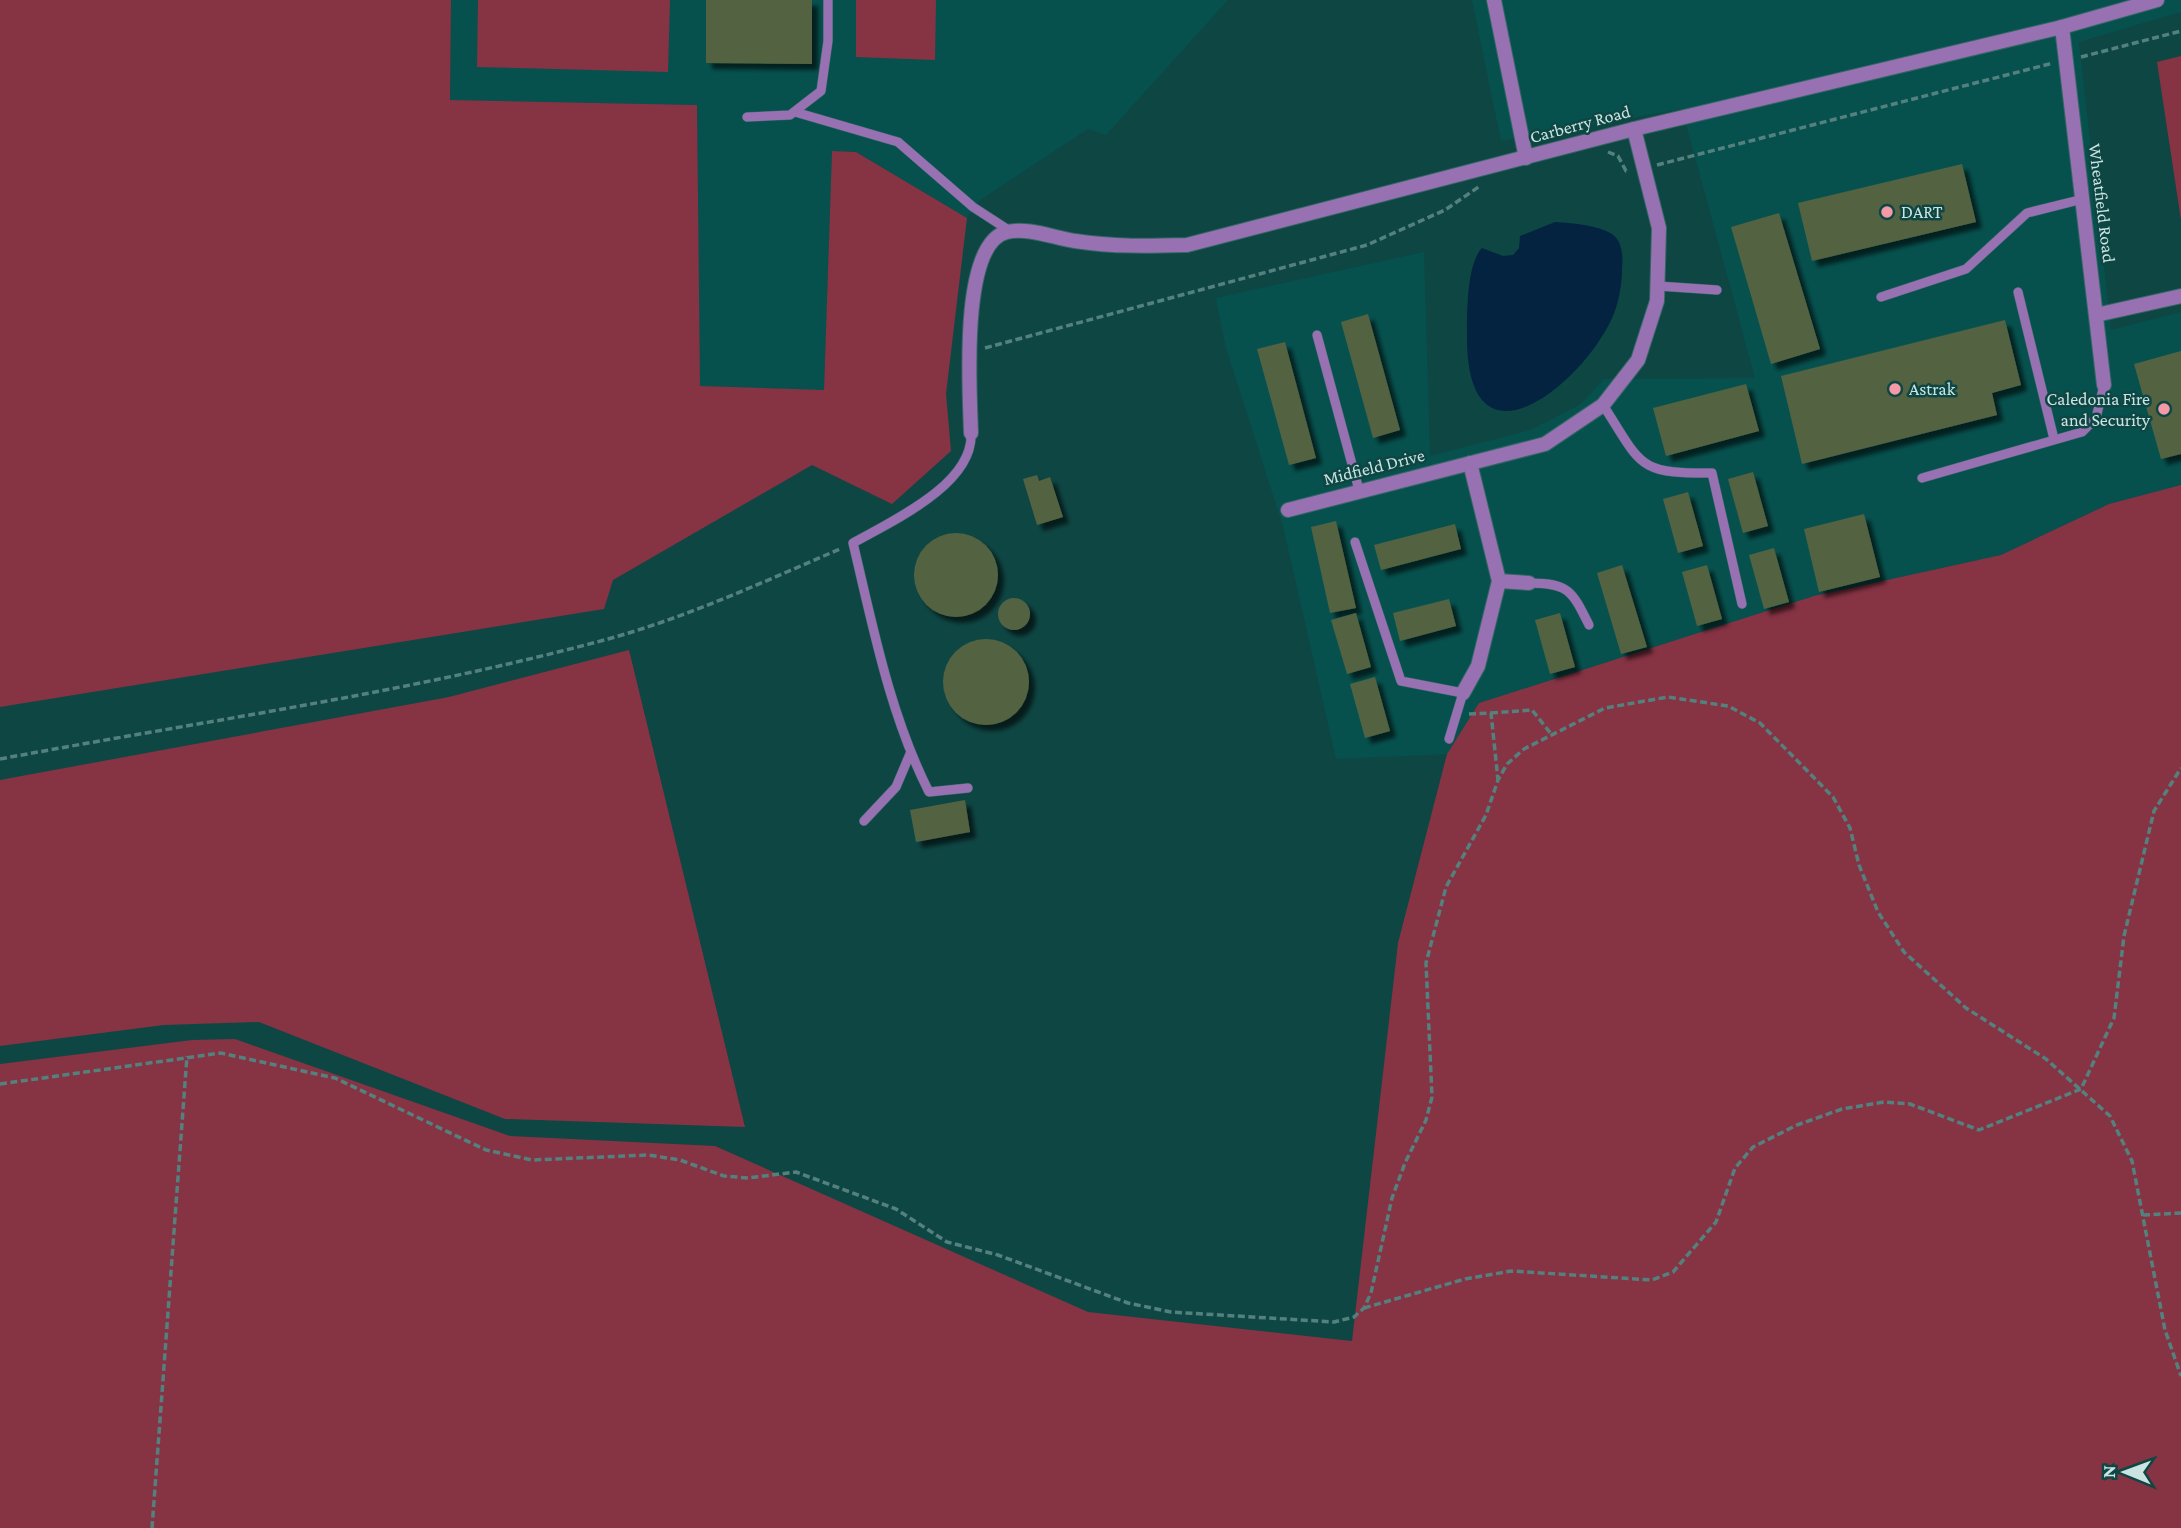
<svg xmlns="http://www.w3.org/2000/svg" width="2181" height="1528" viewBox="0 0 2181 1528" font-family="'Crimson Pro',serif">
<style>
.built{fill:#06514e}
.green{fill:#863344}
.water{fill:#032341}
.building{fill:#526342;filter:url(#shadow)}
.lines{fill:none;stroke-linecap:round;stroke-linejoin:round}
.service-casing{stroke:#346664;stroke-width:10}
.minor-casing{stroke:#346664;stroke-width:16}
.path{stroke:#54807e;stroke-width:3.5;stroke-dasharray:7 3.5;stroke-linecap:butt}
.service{stroke:#9771b1;stroke-width:9}
.minor{stroke:#9771b1;stroke-width:14}
.poi-dot{fill:#f49aa7;stroke:#0e4644;stroke-width:2.5}
.labels{text-anchor:middle;stroke-width:5;stroke-linejoin:round;paint-order:stroke}
.street-label{font-size:18px;fill:#cae4e2;stroke:#0e4644}
.poi-label{font-size:18px;fill:#cae4e2;stroke:#0e4644;text-anchor:start}
</style>
<defs>
<filter id="shadow"><feDropShadow dx="6" dy="6" stdDeviation="2" flood-color="#0009"/></filter>
</defs>
<rect width="100%" height="100%" fill="#0e4644"/>
<!-- built -->
<g class="built">
<path d="M451 0H1228L1106 135 1088 129 980 200 967 218 856 152 832 151 824 391 699 386 697 105 450 100Z"/>
<path d="M1472 0H2181V12L2079 42 2111 330 2181 312V485L2109 504 2001 555 1814 596 1479 703 1447 754 1336 759 1283 526 1226 348 1216 298 1424 252 1430 456 1531 430 1581 404 1604 379 1755 378 1682 109 1501 141Z"/>
</g>
<!-- green -->
<g class="green">
<path d="M0 0H451L450 100 697 105 700 386 824 390 832 151 856 152 967 218 946 394 951 451 892 504 812 465 613 580 604 609 0 707Z"/>
<path d="M478 0H670L668 72 477 67Z"/>
<path d="M856 0H936L935 60 856 57Z"/>
<path d="M2181 56V220L2157 62Z"/>
<path d="M2181 485V1528H0V1064L192 1040 235 1039 510 1136 715 1146 1088 1312 1352 1341 1398 943 1447 754 1479 703 1814 596 2001 555 2109 504Z"/>
<path d="M629 650 745 1127 505 1119 259 1022 164 1025 0 1046V780L449 697Z"/>
</g>
<!-- water -->
<path class="water" d="M1555 222C1571 223 1598 225 1612 234 1623 242 1623 257 1622 269 1622 284 1619 301 1613 316 1584 383 1469 478 1467 341 1467 319 1466 264 1482 248L1503 256 1513 255 1519 248 1520 236Z"/>
<!-- building -->
<g class="building">
<path d="M706 0H812V64L706 63Z"/>
<path d="M1962 164 1976 222 1812 261 1798 203Z"/>
<path d="M1779 213 1820 349 1771 364 1731 227Z"/>
<path d="M1368 314 1400 430 1373 438 1341 322Z"/>
<path d="M2005 320 2021 385 1992 393 1997 415 1802 464 1781 376Z"/>
<path d="M1285 342 1316 458 1289 465 1257 349Z"/>
<path d="M2181 351V454L2161 459 2134 364Z"/>
<path d="M1746 384 1759 431 1666 456 1653 408Z"/>
<path d="M1753 472 1768 526 1743 533 1728 479Z"/>
<path d="M1037 475 1039 481 1050 477 1063 517 1037 525 1023 479Z"/>
<path d="M1688 492 1703 546 1678 553 1663 499Z"/>
<path d="M1864 514 1880 577 1819 592 1804 529Z"/>
<path d="M1336 521 1356 608 1330 613 1311 527Z"/>
<path d="M1455 524 1461 549 1381 570 1374 545Z"/>
<circle cx="956" cy="575" r="42"/>
<path d="M1774 548 1789 602 1764 609 1749 555Z"/>
<path d="M1622 565 1647 647 1621 654 1597 573Z"/>
<path d="M1707 565 1722 619 1697 626 1682 572Z"/>
<circle cx="1014" cy="614" r="16"/>
<path d="M1449 599 1456 626 1400 641 1393 613Z"/>
<path d="M1356 613 1371 667 1347 674 1331 620Z"/>
<path d="M1560 613 1575 667 1550 674 1535 620Z"/>
<circle cx="986" cy="682" r="43"/>
<path d="M1375 677 1390 731 1365 738 1350 684Z"/>
<path d="M965 800 970 832 916 842 910 810Z"/>
</g>
<g class="lines">
<defs>
<g id="service">
<path d="M795 112 898 142 973 207 1010 231"/>
<path d="M747 117 790 115 821 91 828 41V0"/>
<path d="M1658 286 1717 290"/>
<path d="M2018 292 2054 439"/>
<path d="M1881 297 1966 269 2027 213 2083 199"/>
<path d="M1317 335 1359 490"/>
<path d="M1603 405C1642 465 1636 474 1712 473L1742 604"/>
<path d="M1922 478 2082 432 2096 418 2104 385"/>
<path d="M1355 542 1401 681 1463 693 1449 739"/>
<path d="M1529 583C1569 583 1572 591 1589 625"/>
<path d="M968 788 929 792C890 715 873 627 853 543 892 521 974 484 971 433"/>
<path d="M864 821 896 787 910 754"/>
</g>
<g id="minor">
<path d="M1494 0 1526 158"/>
<path d="M2062 27 2104 385"/>
<path d="M2096 315 2181 296"/>
<path d="M971 433C970 394 959 243 1007 232 1028 227 1054 238 1075 241 1113 247 1150 246 1187 245L1634 129 2062 27 2157 0"/>
<path d="M1288 510 1545 444 1603 405 1638 360 1657 301 1659 228 1634 129"/>
<path d="M1499 581 1529 583"/>
<path d="M1463 693 1478 666 1499 581 1470 463"/>
</g>
</defs>
<!-- service casing -->
<use href="#service" class="service-casing"/>
<!-- minor casing -->
<use href="#minor" class="minor-casing"/>
<!-- path -->
<g class="path">
<path d="M2081 57 2181 31"/>
<path d="M1608 152 1618 156 1626 171H1629"/>
<path d="M1657 165 2053 63"/>
<path d="M985 348 1367 245 1445 210 1480 186"/>
<path d="M1491 713 1532 710 1552 735"/>
<path d="M1469 714 1491 713 1498 780"/>
<path d="M0 759C203 721 409 693 608 639 688 617 765 581 840 549"/>
<path d="M0 1084 221 1053 335 1078 486 1150 532 1160 648 1155 680 1160 724 1176 748 1178 796 1172 896 1209 947 1242 998 1255 1128 1303 1171 1312 1334 1322 1354 1317 1364 1308 1371 1293 1392 1198 1405 1163 1426 1120 1432 1097 1426 963 1446 887 1486 815 1498 780 1507 764 1524 749 1605 708 1668 697 1728 706 1760 723 1833 797 1850 828 1859 865 1878 912 1904 952 1966 1008 2046 1059 2110 1116 2132 1161 2165 1330 2181 1376"/>
<path d="M2143 1215 2181 1213"/>
<path d="M1364 1308 1465 1279 1511 1271 1652 1280 1673 1272 1716 1222 1735 1168 1753 1147 1797 1125 1842 1109 1884 1102 1910 1104 1979 1130 2081 1089 2114 1018 2124 936 2154 811 2181 768"/>
<path d="M152 1528 187 1056"/>
</g>
<!-- service -->
<use href="#service" class="service"/>
<!-- minor -->
<use href="#minor" class="minor"/>
</g>
<!-- markers -->
<g class="poi-dot">
<circle cx="1887" cy="212" r="7"/>
<circle cx="1895" cy="389" r="7"/>
<circle cx="2164" cy="409" r="7"/>
</g>
<g class="labels">
<!-- street labels -->
<g class="street-label">
<text transform="translate(1580 124) rotate(-15)" y="6">Carberry Road</text>
<text transform="translate(2102 203) rotate(83)" y="6">Wheatfield Road</text>
<text transform="translate(1374 467) rotate(-14)" y="6">Midfield Drive</text>
</g>
<!-- poi labels -->
<g class="poi-label">
<text x="1901" y="218">DART</text>
<text x="1909" y="395">Astrak</text>
<text x="2150" y="405" text-anchor="end">Caledonia Fire<tspan x="2150" dy="21">and Security</tspan></text>
</g>
</g>
<!-- north arrow -->
<g transform="translate(2125 1472) rotate(271)" stroke="#0e4644" stroke-width="5" paint-order="stroke">
<path d="M0-5L12 26L0 18L-12 26Z" fill="#cae4e2"/>
<text y="-10" font-size="19" font-weight="bold" text-anchor="middle" fill="#cae4e2">N</text>
</g>
</svg>
